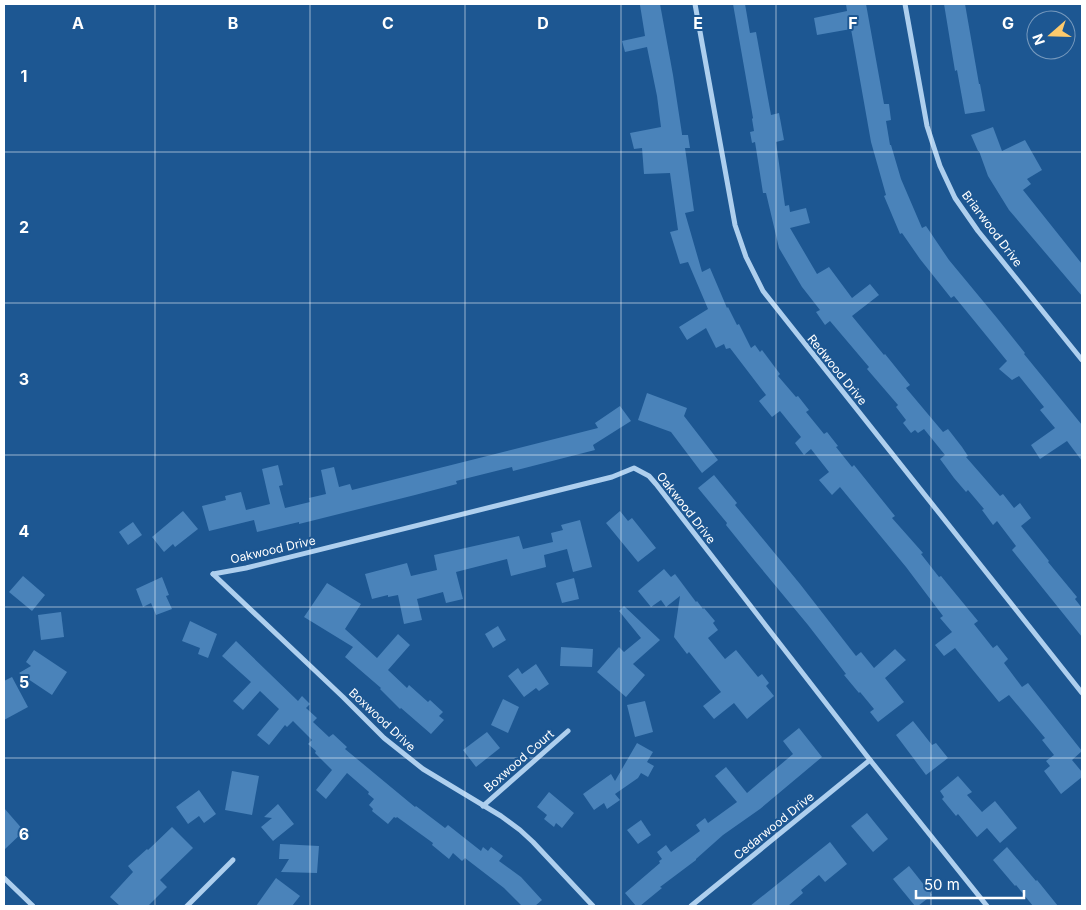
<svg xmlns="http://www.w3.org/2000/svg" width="1086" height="910" viewBox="0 0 1086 910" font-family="Inter,sans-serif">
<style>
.building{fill:#4a83ba}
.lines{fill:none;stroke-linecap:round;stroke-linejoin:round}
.minor{stroke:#aecfee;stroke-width:5}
.grid{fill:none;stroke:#fff;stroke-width:1;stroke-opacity:0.55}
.labels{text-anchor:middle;stroke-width:4;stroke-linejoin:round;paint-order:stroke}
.street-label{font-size:12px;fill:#fff;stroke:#1d5792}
.grid-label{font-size:16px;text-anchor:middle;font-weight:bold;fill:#fff;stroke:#1d5792;stroke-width:4;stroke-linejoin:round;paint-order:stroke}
</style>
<rect width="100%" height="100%" fill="#1d5792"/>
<!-- building -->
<g class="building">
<path d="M647 4H660L673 75 682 134V135H688L690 148H685L694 211 685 213 702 272 710 268 727 308 728 307 737 325 739 324 751 348 755 345 760 352 762 350 780 374 778 376 796 397 798 396 809 410 806 412 824 434 827 432 838 446 836 447 852 467 854 465 895 516 892 518 923 553 921 554 939 577 941 576 978 621 974 624 993 648 997 645 1008 659 1004 663 1022 687 1028 683 1082 751 1072 760 1082 772V777L1061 794 1044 771 1050 766 1046 761 1054 755 1042 740 1045 738 1009 695 999 702 955 648 944 656 935 645 952 632 940 618 943 616 906 567 840 487 832 495 819 480 829 472 811 449 804 455 795 443 801 437 780 411 772 417 759 401 766 395 730 348 726 349 724 344 716 348 706 328 687 340 679 327 708 309 688 262 680 264 670 232 678 230 670 173 644 174 642 148 634 149 630 133 661 127 657 96 647 47 625 52 622 41 645 36 640 5Z"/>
<path d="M733 4H745L750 33 756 32 771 115 779 113 784 140 776 142 785 206 789 205 790 212 806 208 810 223 790 228 817 274 829 267 852 298 870 284 879 295 852 316 884 355 885 354 910 385 906 388 943 432 948 429 962 447 968 456 966 457 1000 496 1003 494 1014 508 1020 503 1031 518 1021 526 1049 561 1048 562 1077 597 1075 599 1082 608V637L1012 550 1016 546 997 521 993 525 982 510 984 509 968 490 966 492 954 478 940 459 945 455 924 429 918 433 915 430 911 433 903 423 906 420 896 407 898 405 867 369 869 367 830 321 825 325 816 312 820 310 802 287 779 248 766 193H763L755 142 752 143 750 132 754 131 752 119 753 118Z"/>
<path d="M846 4H866L884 104H889L891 120 886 121 890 145H891L901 179 922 228 926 226 949 260 997 318 1025 353 1024 354 1082 425V461L1067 441 1040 459 1031 445 1055 428 1040 410 1044 407 1019 376 1012 380 999 369 1007 361 954 296 951 298 920 259 902 233 900 234 884 196 886 195 871 142 851 29 817 35 814 18 847 11Z"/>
<path d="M944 4H965L979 84H980L985 111 965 114 957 70 955 71Z"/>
<path d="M993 127 1002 151 1025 140 1042 170 1027 179 1031 184 1023 190 1082 264V296L1009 210 988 176 979 151H978L971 135Z"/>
<path d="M647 393 687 408 684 416 718 460 702 473 671 432 638 420Z"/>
<path d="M620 406 631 421 593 445 595 450 513 471 512 467 456 481 457 484 415 495 299 524V522L257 532 254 520 209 531 202 506 226 500 225 496 241 492 246 510 270 504 262 469 278 465 283 485 279 486 285 508 310 502 309 498 326 494 321 470 334 467 339 487 350 484 352 490 598 428 595 423Z"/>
<path d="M714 475 737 503 735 505 800 584 856 656 861 652 874 668 895 649 906 660 885 678 904 702 878 722 870 712 874 709 860 692 859 693 844 675 846 674 808 625 755 561 726 525 727 523 698 488Z"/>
<path d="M183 511 198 529 175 547 173 544 164 552 152 537Z"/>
<path d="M620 511 628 521 632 518 656 548 638 562 606 523Z"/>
<path d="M580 520 592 567 573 572 567 549 544 555 546 567 511 576 507 559 456 572 463 599 446 603 443 592 417 599 422 620 404 624 398 595 388 597V595L372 599 365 574 407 563 411 576 437 570 434 555 519 536 523 549 553 542 551 533 563 530 561 525Z"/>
<path d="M133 522 142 535 128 545 119 532Z"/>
<path d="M664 569 671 577 675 574 696 602 697 601 703 609 704 608 715 621 713 623 718 630 708 638 725 659 736 650 758 677 762 674 769 683 766 686 774 696 747 719 734 703 714 719 703 706 721 692 689 652 687 654 674 637 680 596 666 607 661 600 651 607 638 591Z"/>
<path d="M23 576 45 595 32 611 9 592Z"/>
<path d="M162 577 169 595 166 596 172 609 156 615 151 603 143 607 136 589Z"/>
<path d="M574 578 579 599 562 603 556 583Z"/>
<path d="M327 583 361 604 345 629 377 658 398 634 410 645 388 670 407 688 409 685 428 702 430 700 443 712 439 716 444 720 431 734 401 708 400 709 380 689 381 688 345 657 353 647 304 617Z"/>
<path d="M624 606 660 640 633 664 645 675 626 697 597 672 619 647 624 652 641 638 619 611Z"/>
<path d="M61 612 64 637 41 640 38 615Z"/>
<path d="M190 621 217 634 208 658 198 654 200 648 182 641Z"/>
<path d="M498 626 506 640 493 648 485 634Z"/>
<path d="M236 641 298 701 302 696 310 704 306 708 317 718 313 722 329 737 333 734 347 747 345 749 415 807 416 806 445 828 448 825 481 851 483 847 488 851 491 847 503 856 499 861 521 877 542 900 535 906H522L504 888 465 858 462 861 453 853 449 859 432 845 433 843 397 817 396 818 394 817 388 824 372 811 373 809 369 805 374 799 368 794 369 792 347 773 326 799 316 790 332 770 315 753 316 751 308 744 312 740 293 721 287 727 285 725 269 745 257 735 279 709 260 691 243 710 233 701 251 682 222 656Z"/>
<path d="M561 647 593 649 592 667 560 666Z"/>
<path d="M34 650 67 672 52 695 19 673 31 666 26 662Z"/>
<path d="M536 664 549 684 539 691 536 688 524 697 508 676 518 668 522 674Z"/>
<path d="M12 677 28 707 4 720V681Z"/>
<path d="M503 699 519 707 508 733 491 725Z"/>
<path d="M645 701 653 732 635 737 627 705Z"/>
<path d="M913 721 932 745 936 743 948 758 926 775 896 735Z"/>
<path d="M799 728 822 757 760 809 723 835 696 859V860L660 887 662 888 640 906H636L625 893 660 863 659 861 662 859 657 852 666 845 671 852 700 831 696 825 705 818 708 823 737 802 715 776 726 767 747 793 793 754 783 741Z"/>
<path d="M487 732 500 748 476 767 463 750Z"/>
<path d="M637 743 653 752 647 762 654 766 648 777 641 773 638 778 615 794 620 800 607 809 604 803 594 810 583 794 611 774 615 781Z"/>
<path d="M232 771 259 776 252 815 225 810Z"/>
<path d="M958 776 972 792 967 795 982 812 995 801 1017 828 1000 843 987 828 977 837 958 814 956 816 942 799 944 797 940 791Z"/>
<path d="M199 790 216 814 204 823 199 816 188 824 176 807Z"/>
<path d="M549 792 574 813 562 828 556 823 554 827 544 819 547 815 537 807Z"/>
<path d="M278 804 294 824 273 841 261 827 272 818 264 817Z"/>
<path d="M4 808 24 831 4 850Z"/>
<path d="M867 813 888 839 873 852 851 826Z"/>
<path d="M641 820 651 835 638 844 627 830Z"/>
<path d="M172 827 193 848 160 880 167 887 148 906H120L110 897 133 872 128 866 147 849 148 850Z"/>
<path d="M830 842 847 864 825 882 819 875 801 890 803 893 788 906H750Z"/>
<path d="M280 844 319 846 317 873 281 872 289 859H279Z"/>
<path d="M1007 847 1036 881 1037 880 1058 906H1033L1016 885 1015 886 993 860Z"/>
<path d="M909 866 932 895 918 906H915L893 879Z"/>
<path d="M276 878 300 896 292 906H256Z"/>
</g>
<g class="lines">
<!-- minor -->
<g class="minor">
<path d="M695 4 735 225 746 257 763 291 1082 693"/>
<path d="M905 4 927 126 940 166 955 198 978 231 1082 360"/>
<path d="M213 574 246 568 612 477 634 468 649 476 656 484 870 760 987 906"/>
<path d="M213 574 343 697 384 738 423 769 501 816 520 830 533 842 593 906"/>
<path d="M483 806 568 731"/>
<path d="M4 878 33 906"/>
<path d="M187 906 233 860"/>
<path d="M691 906 870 760"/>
</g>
</g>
<!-- grid -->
<path class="grid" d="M155 4V906M310 4V906M465 4V906M621 4V906M776 4V906M931 4V906M4 152H1082M4 303H1082M4 455H1082M4 607H1082M4 758H1082"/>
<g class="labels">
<!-- street labels -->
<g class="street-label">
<text transform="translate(992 229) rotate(53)" y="4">Briarwood Drive</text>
<text transform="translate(837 370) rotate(51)" y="4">Redwood Drive</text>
<text transform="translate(686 508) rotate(52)" y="4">Oakwood Drive</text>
<text transform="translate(273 550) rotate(-13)" y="4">Oakwood Drive</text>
<text transform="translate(382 720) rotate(43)" y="4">Boxwood Drive</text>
<text transform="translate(519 761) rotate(-41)" y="4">Boxwood Court</text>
<text transform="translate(774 826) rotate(-39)" y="4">Cedarwood Drive</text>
</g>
</g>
<g class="grid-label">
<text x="78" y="29">A</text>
<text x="233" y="29">B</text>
<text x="388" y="29">C</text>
<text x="543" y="29">D</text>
<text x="698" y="29">E</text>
<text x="853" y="29">F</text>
<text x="1008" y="29">G</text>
<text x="24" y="82">1</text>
<text x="24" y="233">2</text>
<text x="24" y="385">3</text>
<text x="24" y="537">4</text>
<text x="24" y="688">5</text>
<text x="24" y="840">6</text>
</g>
<!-- border -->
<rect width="1086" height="910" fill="none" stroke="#ffffff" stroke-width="10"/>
<!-- north arrow -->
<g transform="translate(1051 35) rotate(250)"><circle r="24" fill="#1d5792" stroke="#779abe"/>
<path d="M0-4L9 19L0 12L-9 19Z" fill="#fdca6c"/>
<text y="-8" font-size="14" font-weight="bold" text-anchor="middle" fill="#ffffff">N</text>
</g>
<!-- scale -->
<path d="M916 890v8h108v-8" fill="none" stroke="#ffffff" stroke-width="2.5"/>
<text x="924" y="890" font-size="15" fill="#ffffff" stroke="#1d5792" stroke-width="4" paint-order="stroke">50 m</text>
</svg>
